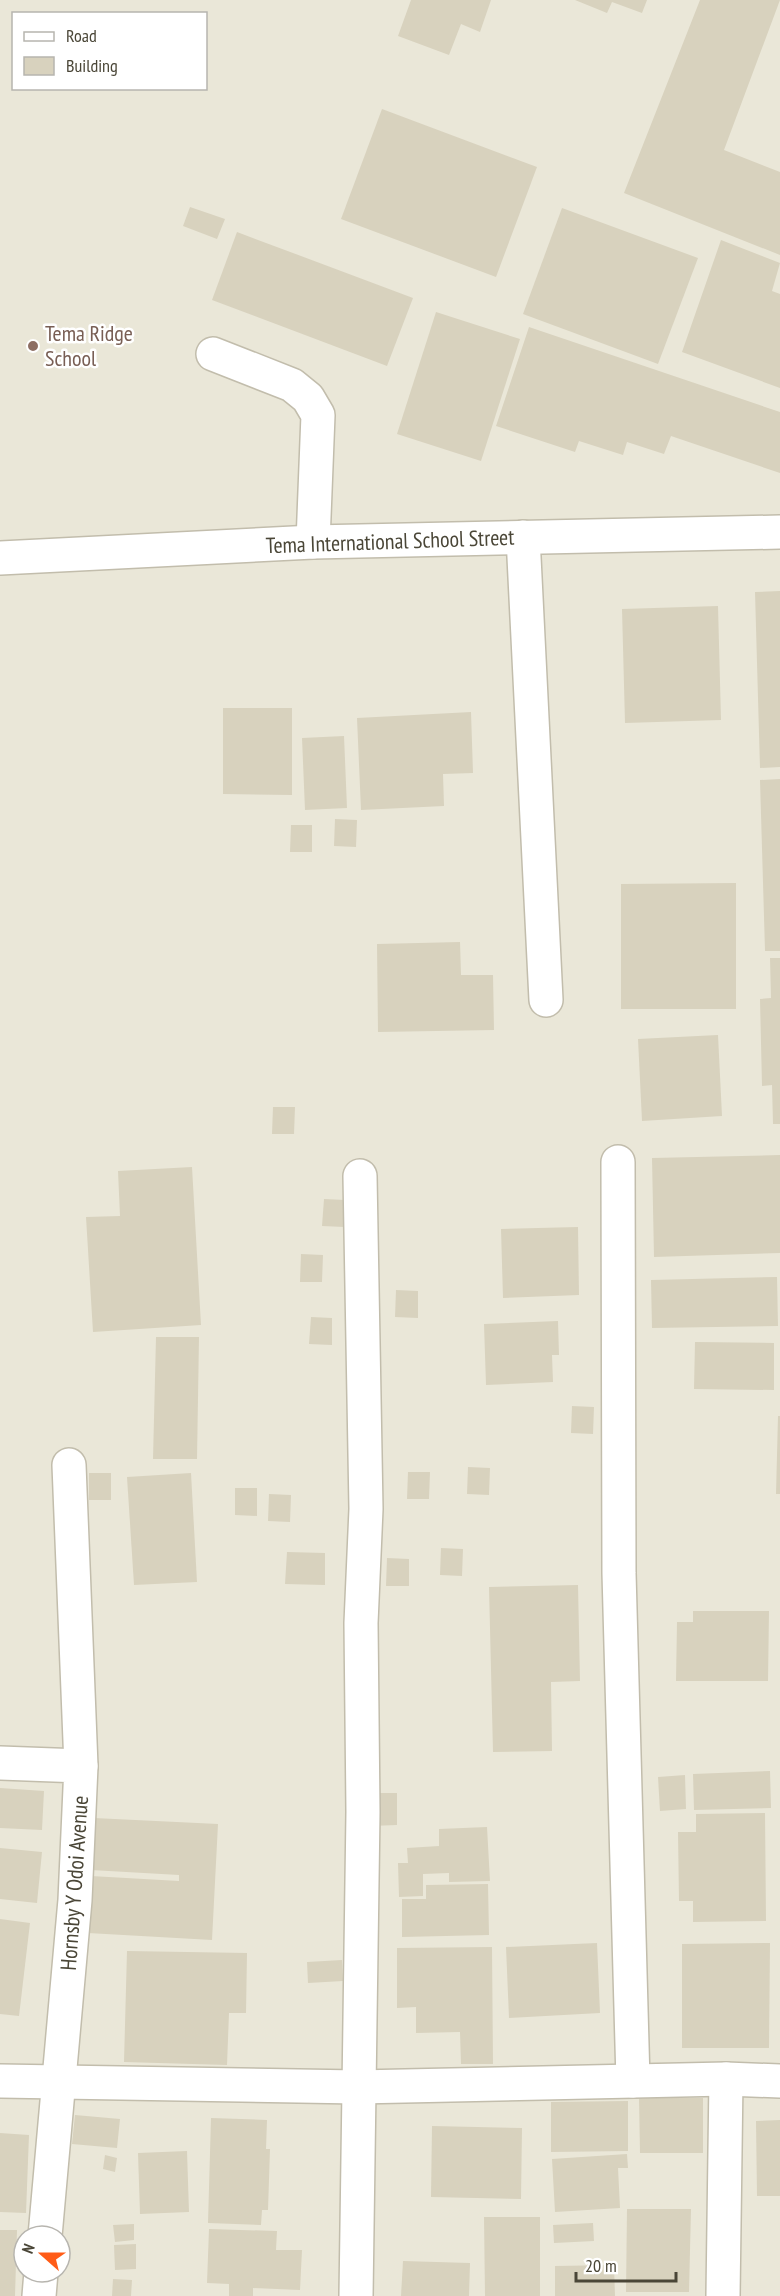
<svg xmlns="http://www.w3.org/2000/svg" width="780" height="2296" viewBox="0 0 780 2296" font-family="'PT Sans Narrow',sans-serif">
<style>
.residential{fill:#eae7d8;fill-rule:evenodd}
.building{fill:#d8d2be}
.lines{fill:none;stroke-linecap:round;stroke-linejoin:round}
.minor-casing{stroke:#c2bdac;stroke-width:36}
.minor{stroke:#fff;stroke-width:33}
.education-dot{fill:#8d6e63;stroke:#fff;stroke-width:2}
.labels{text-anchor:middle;stroke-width:5;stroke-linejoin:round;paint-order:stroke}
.education-label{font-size:22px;fill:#785e54;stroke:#fff;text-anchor:start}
.street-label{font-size:22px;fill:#4a4637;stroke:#fff}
</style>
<rect width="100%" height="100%" fill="#f6f4ea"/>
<!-- residential -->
<path class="residential" d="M0 0H780V2296H0ZM14 14H206V88H14ZM24 2236H60V2272H24Z"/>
<!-- building -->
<g class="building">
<path d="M411 0H491L480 32 461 24 449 55 398 36Z"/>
<path d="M575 0H647L642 13 612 2 607 13Z"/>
<path d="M700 0H780L724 150 780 172V255L624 193Z"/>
<path d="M382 109 537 167 496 277 341 219Z"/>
<path d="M190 207 225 219 217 239 183 226Z"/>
<path d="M562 208 698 258 658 364 523 314Z"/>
<path d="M237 232 413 298 387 366 212 300Z"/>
<path d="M721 240 780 263 772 291 780 294V388L682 352Z"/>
<path d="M436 312 520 339 481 461 397 434Z"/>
<path d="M529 327 780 412V473L671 436 664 454 627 442 623 455 579 441 575 452 496 426Z"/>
<path d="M780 591V767L760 768 755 592Z"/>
<path d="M718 606 721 720 625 723 622 609Z"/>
<path d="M223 708H292V795L223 794Z"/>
<path d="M471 712 473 773 443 774 444 806 361 810 357 718Z"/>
<path d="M344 736 347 808 305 810 302 738Z"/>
<path d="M780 779V951H765L760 780Z"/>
<path d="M335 819 357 820 356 847 334 846Z"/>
<path d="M291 825H312V852H290Z"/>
<path d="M736 883V1009H621V884Z"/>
<path d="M460 942 461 975H493L494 1030 378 1032 377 944Z"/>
<path d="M770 958H780V1124H773L772 1085 762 1086 760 999 771 998Z"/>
<path d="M718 1035 722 1116 642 1121 638 1039Z"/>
<path d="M273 1107H295L294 1134H272Z"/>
<path d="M780 1155V1253L654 1257 652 1158Z"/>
<path d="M192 1167 201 1325 93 1332 86 1217 120 1216 118 1171Z"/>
<path d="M324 1199 345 1200V1227L322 1226Z"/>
<path d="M578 1227 579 1295 503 1298 501 1229Z"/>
<path d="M301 1254 323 1255 322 1282H300Z"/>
<path d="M777 1277 778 1326 652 1328 651 1280Z"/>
<path d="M396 1290 418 1291V1318L395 1317Z"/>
<path d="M311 1317 332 1318V1345L309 1344Z"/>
<path d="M558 1321 559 1355H552L553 1382 486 1385 484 1324Z"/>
<path d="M156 1337H199L197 1459H153Z"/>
<path d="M695 1342 774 1343V1390L694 1389Z"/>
<path d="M572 1406 594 1407 593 1434 571 1433Z"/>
<path d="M778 1416H780V1494H776Z"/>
<path d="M468 1467 490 1468 489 1495 467 1494Z"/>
<path d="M408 1472H430L429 1499H407Z"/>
<rect x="89" y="1473" width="22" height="27"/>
<path d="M191 1473 197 1582 134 1585 127 1477Z"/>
<path d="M235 1488H257V1516L235 1515Z"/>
<path d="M269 1494 291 1495 290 1522 268 1521Z"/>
<path d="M441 1548 463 1549 462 1576 440 1575Z"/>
<path d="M287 1552 325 1553V1585L285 1584Z"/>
<path d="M387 1558 409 1559V1586H386Z"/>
<path d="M578 1585 580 1681 551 1682 552 1751 493 1752 489 1587Z"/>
<path d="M693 1611H769L768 1681H676L677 1622H693Z"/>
<path d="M770 1771 771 1808 694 1810 693 1774Z"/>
<path d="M685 1775 686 1809 660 1811 658 1777Z"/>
<path d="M0 1788 44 1791 42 1830 0 1828Z"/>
<path d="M371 1793H397V1825L371 1826Z"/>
<path d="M765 1813 766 1921 693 1922V1901H679L678 1832H696V1814Z"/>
<path d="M94 1818 218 1824 212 1940 88 1933 91 1876 179 1881V1875L91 1870Z"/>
<path d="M487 1827 490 1881 449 1882V1873L423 1874V1896L399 1897 398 1863H408L407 1848 439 1846V1829Z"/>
<path d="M0 1848 42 1852 37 1903 0 1899Z"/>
<path d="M488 1884 489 1935 402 1937V1899H426V1885Z"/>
<path d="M0 1919 30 1923 19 2016 0 2014Z"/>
<path d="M597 1943 600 2013 509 2018 506 1947Z"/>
<path d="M770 1943 769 2048H682V1944Z"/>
<path d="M492 1947 493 2064H461L460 2032 416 2033V2007L397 2008V1948Z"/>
<path d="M127 1951 247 1953 246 2013H229L227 2065 124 2062Z"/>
<path d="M342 1960 343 1981 308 1983 307 1962Z"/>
<path d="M639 2098H703V2153H640Z"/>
<path d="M628 2101V2151L551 2152V2102Z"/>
<path d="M75 2115 120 2119 117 2148 72 2144Z"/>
<path d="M211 2118 267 2120 266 2149H270L268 2210H262L261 2225 208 2223Z"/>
<path d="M780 2120V2196H757L756 2121Z"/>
<path d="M432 2126 522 2128 521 2199 431 2197Z"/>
<path d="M0 2133 29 2135 26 2213 0 2212Z"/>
<path d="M187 2151 189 2212 140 2214 138 2153Z"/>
<path d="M627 2154 628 2168H618L620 2208 555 2212 552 2159Z"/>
<path d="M105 2155 117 2158 115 2172 103 2169Z"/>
<path d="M627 2209H691L689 2292H626Z"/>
<path d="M484 2217H540V2296H485Z"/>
<path d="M593 2223 594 2241 554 2243 553 2225Z"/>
<path d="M134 2224V2240L115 2242 113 2225Z"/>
<path d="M209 2229 277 2231 276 2250H302L300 2290 253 2288V2296H229V2284L207 2283Z"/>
<path d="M0 2230H17L15 2296H0Z"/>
<path d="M136 2244V2269L115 2270 114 2245Z"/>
<path d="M403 2261 470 2263 469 2296H401Z"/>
<path d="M614 2265 615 2296H555V2266Z"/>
<path d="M113 2279 132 2280 131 2296H112Z"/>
</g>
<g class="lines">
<defs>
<g id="minor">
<path d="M213 354 292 385 308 398 318 415 313 542"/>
<path d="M523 537 546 1000"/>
<path d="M0 558 313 542 780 532"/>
<path d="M618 1162 619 1573 633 2081"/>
<path d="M69 1465 81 1766"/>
<path d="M0 1763 81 1766 75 1900 45 2236"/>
<path d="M0 2081 358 2087 726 2079 780 2081"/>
<path d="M39 2296 41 2272"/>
<path d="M356 2296 363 1812 361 1623 366 1509 360 1176"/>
<path d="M723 2296 726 2079"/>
</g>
</defs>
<!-- minor casing -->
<use href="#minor" class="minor-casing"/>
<!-- minor -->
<use href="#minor" class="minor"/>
</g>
<!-- markers -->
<circle class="education-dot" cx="33" cy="346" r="6"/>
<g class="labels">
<!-- education labels -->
<g class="education-label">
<text x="45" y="341">Tema Ridge<tspan x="45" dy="25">School</tspan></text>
</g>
<!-- street labels -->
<g class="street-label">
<text transform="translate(390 541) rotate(-2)" y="8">Tema International School Street</text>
<text transform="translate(74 1883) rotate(-86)" y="8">Hornsby Y Odoi Avenue</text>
</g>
</g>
<!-- legend -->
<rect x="12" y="12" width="195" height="78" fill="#ffffff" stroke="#b7b5af" stroke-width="1.5"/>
<rect x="24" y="32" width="30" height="9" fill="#ffffff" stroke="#b7b5af" stroke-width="1.5"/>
<text x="66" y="42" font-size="18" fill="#4a4637">Road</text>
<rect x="24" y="57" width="30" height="18" fill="#d8d2be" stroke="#b7b5af" stroke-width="1.5"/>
<text x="66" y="72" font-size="18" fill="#4a4637">Building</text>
<!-- north arrow -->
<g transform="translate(42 2254) rotate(291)"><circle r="28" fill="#ffffff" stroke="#b7b5af" stroke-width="1.5"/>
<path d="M0-4.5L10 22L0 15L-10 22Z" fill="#ff5c17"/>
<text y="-9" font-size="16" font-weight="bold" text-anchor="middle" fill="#4a4637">N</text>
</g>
<!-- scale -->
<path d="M576 2272v9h100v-9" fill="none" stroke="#4a4637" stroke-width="3"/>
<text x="585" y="2272" font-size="18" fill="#4a4637" stroke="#ffffff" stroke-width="4.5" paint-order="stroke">20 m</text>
</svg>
